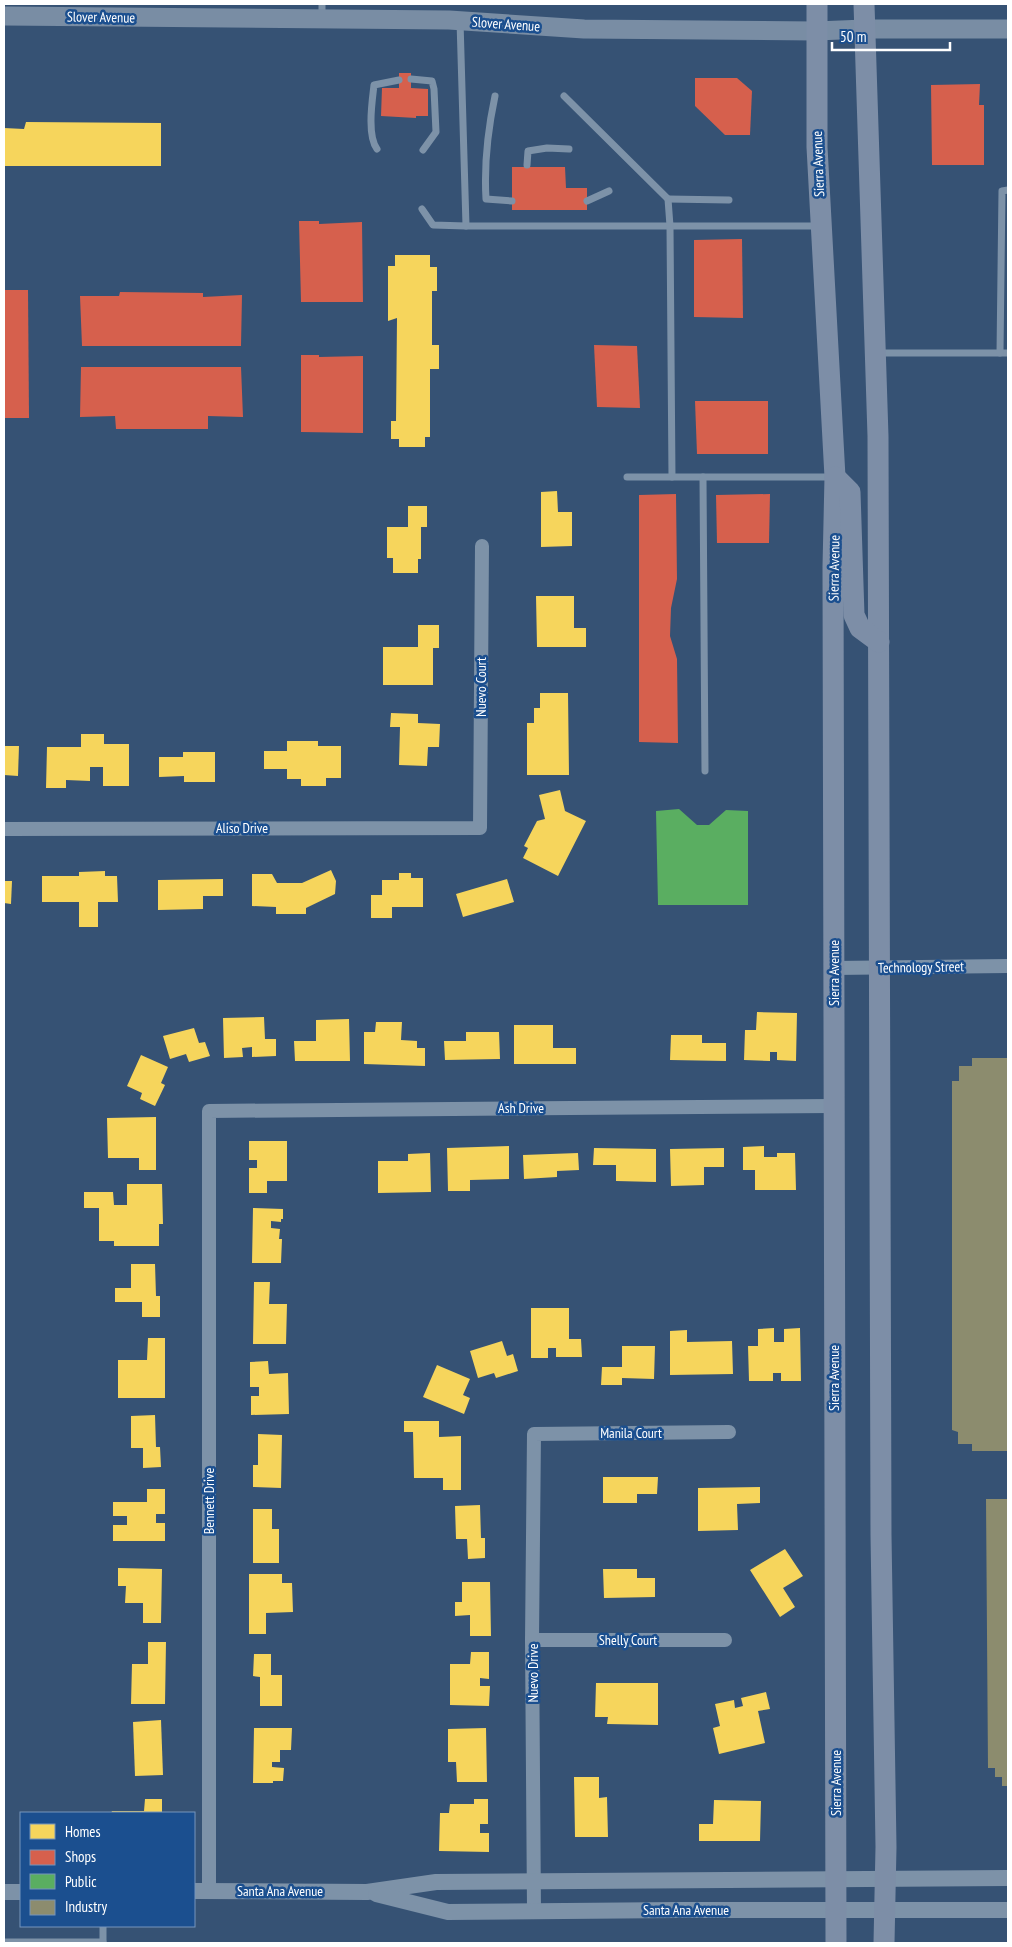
<svg xmlns="http://www.w3.org/2000/svg" width="1012" height="1947" viewBox="0 0 1012 1947" font-family="'PT Sans Narrow',sans-serif">
<style>
.homes{fill:#f6d55c}
.shops{fill:#d6604d}
.public{fill:#5aae61}
.industry{fill:#8c8c6e}
.lines{fill:none;stroke-linecap:round;stroke-linejoin:round}
.service{stroke:#7d92a8;stroke-width:7}
.minor{stroke:#7d92a8;stroke-width:14}
.tertiary{stroke:#7d92a8;stroke-width:16}
.secondary{stroke:#798da4;stroke-width:19}
.primary{stroke:#7d8ea7;stroke-width:21}
.labels{text-anchor:middle;stroke-width:5;stroke-linejoin:round;paint-order:stroke}
.street-label{font-size:14px;fill:#fff;stroke:#1b4f8f}
</style>
<rect width="100%" height="100%" fill="#365274"/>
<!-- homes -->
<g class="homes">
<path d="M26 122 161 123V166H4V128L24 129Z"/>
<path d="M395 255H430V267H437V291H432V345H439V369H430V437H425V447H399V439H391V421H396L397 318 388 321V266H395Z"/>
<path d="M557 491 558 512H572V546L541 547V492Z"/>
<path d="M408 506H427V527H421V559H418V573H393V558H387V527H408Z"/>
<path d="M536 596H574V628H586V647H537Z"/>
<path d="M418 625H439V648H433V685H383V647H418Z"/>
<path d="M540 693H568L569 775H527V723H534V708H540Z"/>
<path d="M391 713 418 714V723L440 724 439 747H428L427 766 399 765 400 727H390Z"/>
<path d="M81 734H104V744H129V786H103V767H90V781L66 780V788H46L47 747H81Z"/>
<path d="M287 741H318V746H341V778H326V786H301V779H287V769H264V751H287Z"/>
<path d="M4 746H19L18 776 4 775Z"/>
<path d="M183 752H215V782H184V776L159 777V757H183Z"/>
<path d="M560 790 565 811 586 821 558 876 523 858 528 848 524 846 537 821 545 819 539 795Z"/>
<path d="M331 870 336 881 335 894 306 908V914H276V907L252 906V874H272L277 883H302Z"/>
<path d="M105 871V876H117L118 902H98V927H79V902H42V876H79V872Z"/>
<path d="M399 873H411V878H423V907H392V918H371V895H382V880H399Z"/>
<path d="M223 879V896H203V909L158 910V880Z"/>
<path d="M507 879 514 902 463 917 456 894Z"/>
<path d="M4 881H12L11 904 4 903Z"/>
<path d="M757 1012 797 1013 796 1061 777 1060V1052H770V1061L744 1060 745 1030H756Z"/>
<path d="M264 1017 265 1039H276V1056L252 1057V1047L242 1048 243 1057 224 1058 223 1018Z"/>
<path d="M349 1019 350 1061H295L294 1041H316V1020Z"/>
<path d="M376 1022H402L401 1040 417 1041V1048H425V1066L364 1064V1032H375Z"/>
<path d="M514 1025H553V1048H576V1064H514Z"/>
<path d="M194 1028 199 1043 205 1042 210 1056 189 1062 186 1054 170 1059 163 1036Z"/>
<path d="M466 1032H499L500 1059 445 1060 444 1041H466Z"/>
<path d="M671 1035H702V1043H726V1061L670 1060Z"/>
<path d="M141 1055 168 1067 161 1083 165 1085 155 1106 140 1099 142 1093 127 1086Z"/>
<path d="M156 1117V1170H139V1158H108L107 1118Z"/>
<path d="M249 1141H287V1181H267V1193H249V1168H257V1160H249Z"/>
<path d="M509 1146V1179L470 1180V1191H448L447 1148Z"/>
<path d="M764 1146V1157H777V1153H795L796 1190H755V1170H743V1147Z"/>
<path d="M594 1148 656 1149V1182L616 1181V1165H593Z"/>
<path d="M724 1148V1167H704V1185L671 1186 670 1149Z"/>
<path d="M430 1153 431 1192 378 1193V1161H408V1154Z"/>
<path d="M578 1153 579 1170 557 1171V1177L524 1179 523 1155Z"/>
<path d="M127 1184H162L163 1224H159V1246H114V1241H99V1208H84V1192H113L114 1205H127Z"/>
<path d="M253 1208 283 1209V1219H281V1222L271 1221V1228L280 1229 279 1239H282L281 1263H252Z"/>
<path d="M131 1264H155L156 1296H160V1317H142V1302H115V1288H131Z"/>
<path d="M254 1282H270L269 1304H287L286 1344H253Z"/>
<path d="M531 1308H569V1339H581L582 1357H556V1348H548V1358H531Z"/>
<path d="M774 1328V1342H784V1329L800 1328 801 1381H781V1373H773V1381H749L748 1346H758V1329Z"/>
<path d="M687 1330V1342L732 1341 733 1374 670 1375V1331Z"/>
<path d="M148 1338H165V1398H118V1360H147Z"/>
<path d="M502 1341 507 1356 513 1354 518 1371 496 1378 494 1373 478 1378 470 1351Z"/>
<path d="M622 1346H655L654 1379 622 1378V1385H601L602 1367H622Z"/>
<path d="M268 1361 269 1374 288 1373 289 1414 251 1415V1396H259V1387H250V1362Z"/>
<path d="M437 1365 470 1379 463 1395 470 1398 464 1414 423 1397Z"/>
<path d="M155 1415 156 1447H160L161 1467 143 1468V1448H131V1416Z"/>
<path d="M404 1421H439V1437L461 1436V1490H443V1478H414L413 1432H404Z"/>
<path d="M258 1434 282 1435 281 1488 253 1487V1465H258Z"/>
<path d="M603 1477H658L657 1494H637V1503H603Z"/>
<path d="M760 1487V1503L737 1504 738 1530 698 1531V1488Z"/>
<path d="M147 1489H165V1514H156V1523H165V1541H113V1525H127V1516H113V1502H147Z"/>
<path d="M480 1505 481 1538H485V1558L468 1559 467 1539H456L455 1506Z"/>
<path d="M253 1509H272V1529H279V1563H253Z"/>
<path d="M785 1549 803 1576 783 1588 795 1607 780 1617 750 1570Z"/>
<path d="M118 1568 162 1569 161 1623H143V1603H125L126 1586H118Z"/>
<path d="M603 1569H637V1578H655V1597L604 1598Z"/>
<path d="M249 1574H282V1583H292L293 1612 266 1613V1634H249Z"/>
<path d="M462 1582H490L491 1636H470V1615L455 1616V1602H462Z"/>
<path d="M148 1642H166L165 1704H131L132 1664H148Z"/>
<path d="M471 1652H489V1679L480 1678V1686H490L489 1706 450 1705V1664H470Z"/>
<path d="M254 1654H271V1675H282V1706H260V1677L253 1676Z"/>
<path d="M596 1683H658V1725L607 1724 608 1717H595Z"/>
<path d="M766 1692 770 1709 758 1711 765 1743 719 1754 713 1728 720 1726 715 1704 734 1700 735 1708 743 1706 741 1698Z"/>
<path d="M161 1720 163 1775 135 1776 133 1722Z"/>
<path d="M254 1728H292L291 1750H280V1762H272V1767L284 1768 283 1781H273V1783H253Z"/>
<path d="M486 1728 487 1782H457L456 1762H448V1729Z"/>
<path d="M574 1777H599V1798L607 1797 608 1837H575Z"/>
<path d="M145 1799H162V1813H111L112 1811H144Z"/>
<path d="M474 1799H488V1824H480V1833H489V1852L439 1851 440 1813H449L450 1804H474Z"/>
<path d="M714 1800 761 1801 760 1841H699V1824H713Z"/>
</g>
<!-- shops -->
<g class="shops">
<path d="M399 73H411V88L428 89V116H416V118L381 116 382 88H399Z"/>
<path d="M695 78H737L752 91 750 135H725L695 106Z"/>
<path d="M980 84 979 105H984V165H932L931 85Z"/>
<path d="M512 167H565L566 188H587V210H512Z"/>
<path d="M299 221H319V224L362 222 363 302H301Z"/>
<path d="M742 239 743 318 694 317V240Z"/>
<path d="M4 290H28L29 418H4Z"/>
<path d="M120 292 203 293V297L242 295 241 346H82L80 296H119Z"/>
<path d="M594 345 637 346 640 408 597 407Z"/>
<path d="M301 355H319V357L363 356V433L301 432Z"/>
<path d="M81 367H241L243 417 208 416V429H116L115 416 80 417Z"/>
<path d="M695 401H768V454H697Z"/>
<path d="M676 494 677 579 671 608 670 636 677 659 678 743 639 742V495Z"/>
<path d="M770 494 769 543H717L716 495Z"/>
</g>
<!-- public -->
<path class="public" d="M679 809 697 825H709L726 810 748 811V905H658L656 811Z"/>
<!-- industry -->
<g class="industry">
<path d="M972 1058H1008V1451H972V1444H958V1432L952 1430V1081H959V1066H972Z"/>
<path d="M986 1499H1008V1786H1002V1777H995V1768H988Z"/>
</g>
<g class="lines">
<!-- service -->
<g class="service">
<path d="M322 4V17"/>
<path d="M460 21 466 226H820"/>
<path d="M411 79 432 81 434 89 436 132 423 150"/>
<path d="M495 96C488 129 484 165 486 199L512 201"/>
<path d="M564 96 668 199 670 226 672 477"/>
<path d="M377 149C367 135 372 102 374 85L399 80"/>
<path d="M527 165 528 151 547 148 569 149"/>
<path d="M668 199 729 200"/>
<path d="M587 201 609 191"/>
<path d="M422 209 433 225 466 226"/>
<path d="M878 353H1008"/>
<path d="M1000 353 1002 191 1008 190"/>
<path d="M627 477H832"/>
<path d="M703 477 705 771"/>
<path d="M4 1942H103"/>
<path d="M103 1943V1926"/>
</g>
<!-- minor -->
<g class="minor">
<path d="M4 829 480 828 482 546"/>
<path d="M834 968 1008 966"/>
<path d="M532 1640H725"/>
<path d="M209 1891V1111L833 1106"/>
<path d="M534 1911 532 1640 534 1434 729 1432"/>
</g>
<!-- tertiary -->
<g class="tertiary">
<path d="M194 1891 367 1892 436 1882 1008 1878"/>
<path d="M4 1892H21"/>
<path d="M376 1894 448 1912 678 1910H1008"/>
</g>
<!-- secondary -->
<path class="secondary" d="M4 16 449 20 584 29 816 31 865 29H1008"/>
<!-- primary -->
<g class="primary">
<path d="M817 4V147L835 477 833 567 836 1943"/>
<path d="M864 4 878 436 881 1535 886 1847 884 1943"/>
<path d="M835 477 850 492 854 615 860 628 879 642"/>
</g>
</g>
<g class="labels">
<!-- street labels -->
<g class="street-label">
<text transform="translate(101 17) rotate(1)" y="5">Slover Avenue</text>
<text transform="translate(506 24) rotate(4)" y="5">Slover Avenue</text>
<text transform="translate(818 164) rotate(-92)" y="5">Sierra Avenue</text>
<text transform="translate(834 568) rotate(-89)" y="5">Sierra Avenue</text>
<text transform="translate(481 687) rotate(-90)" y="5">Nuevo Court</text>
<text x="242" y="833">Aliso Drive</text>
<text transform="translate(921 967) rotate(-1)" y="5">Technology Street</text>
<text transform="translate(834 973) rotate(-90)" y="5">Sierra Avenue</text>
<text x="521" y="1113">Ash Drive</text>
<text transform="translate(834 1378) rotate(-90)" y="5">Sierra Avenue</text>
<text x="631" y="1438">Manila Court</text>
<text transform="translate(209 1501) rotate(-90)" y="5">Bennett Drive</text>
<text x="628" y="1645">Shelly Court</text>
<text transform="translate(533 1673) rotate(-90)" y="5">Nuevo Drive</text>
<text transform="translate(836 1783) rotate(-90)" y="5">Sierra Avenue</text>
<text x="280" y="1896">Santa Ana Avenue</text>
<text x="686" y="1915">Santa Ana Avenue</text>
</g>
</g>
<!-- border -->
<rect width="1012" height="1947" fill="none" stroke="#ffffff" stroke-width="10"/>
<!-- legend -->
<rect x="20" y="1812" width="175" height="115" fill="#1b4f8f" stroke="#7695bc"/>
<rect x="30" y="1824" width="25" height="15" fill="#f6d55c" stroke="#7695bc"/>
<text x="65" y="1837" font-size="15" fill="#ffffff">Homes</text>
<rect x="30" y="1850" width="25" height="15" fill="#d6604d" stroke="#7695bc"/>
<text x="65" y="1862" font-size="15" fill="#ffffff">Shops</text>
<rect x="30" y="1874" width="25" height="15" fill="#5aae61" stroke="#7695bc"/>
<text x="65" y="1887" font-size="15" fill="#ffffff">Public</text>
<rect x="30" y="1900" width="25" height="15" fill="#8c8c6e" stroke="#7695bc"/>
<text x="65" y="1912" font-size="15" fill="#ffffff">Industry</text>
<!-- scale -->
<path d="M832 42v8h118v-8" fill="none" stroke="#ffffff" stroke-width="2.5"/>
<text x="840" y="42" font-size="15" fill="#ffffff" stroke="#1b4f8f" stroke-width="4" paint-order="stroke">50 m</text>
</svg>
